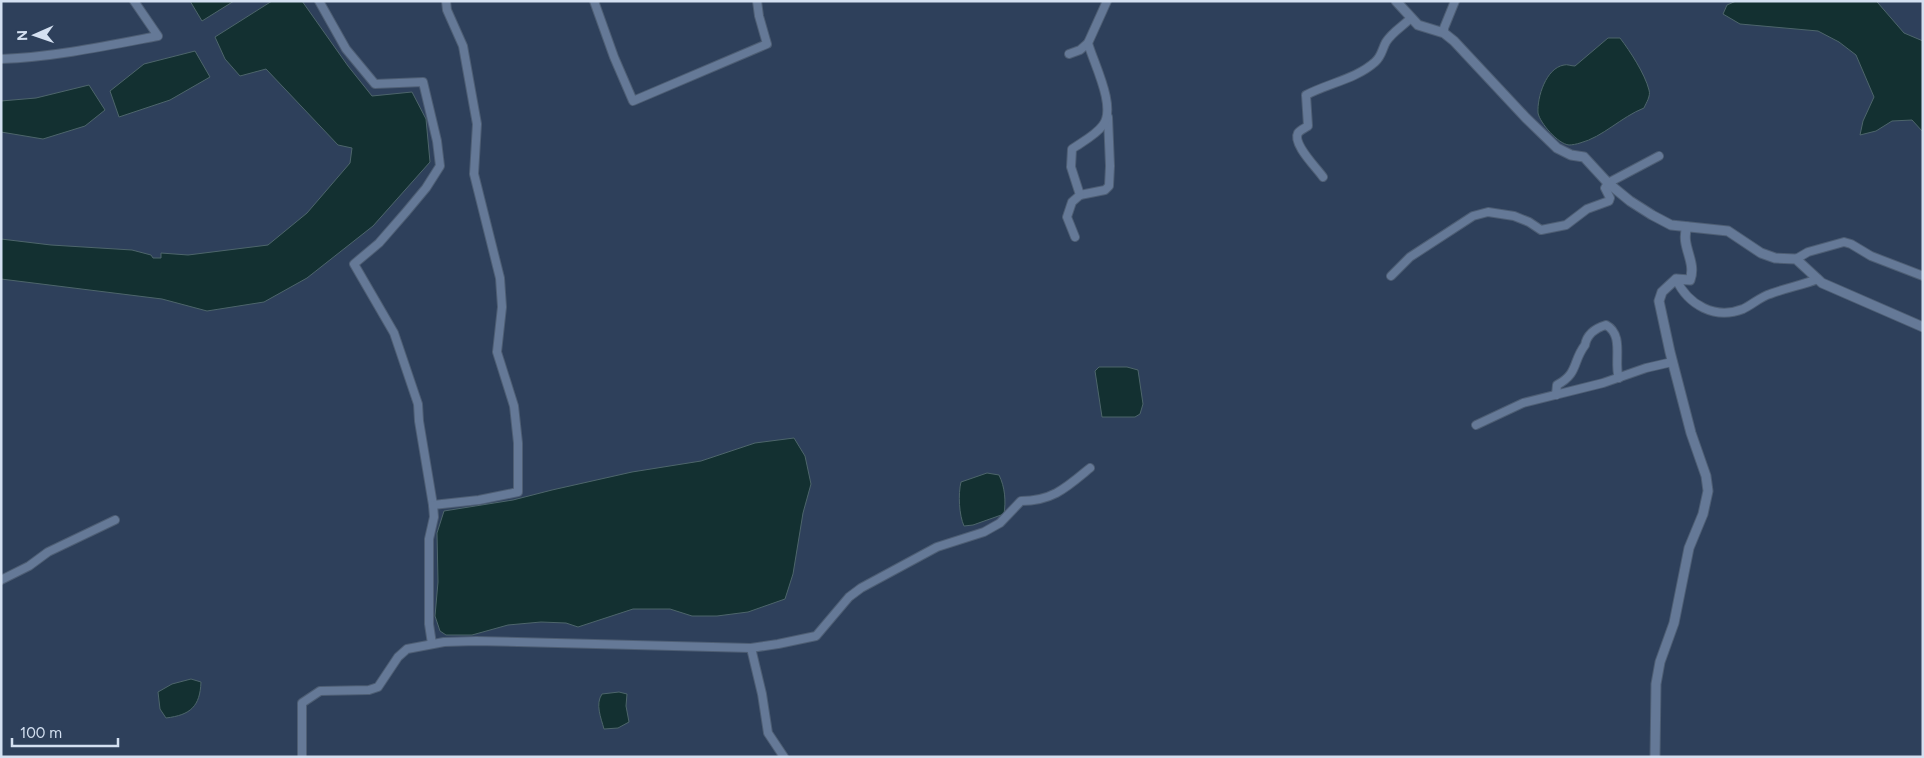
<svg xmlns="http://www.w3.org/2000/svg" width="1924" height="758" viewBox="0 0 1924 758" font-family="Figtree,sans-serif">
<style>
.water{fill:#133031;stroke:#4d656b}
.lines{fill:none;stroke-linecap:round;stroke-linejoin:round}
.minor-casing{stroke:#4e5e74;stroke-width:10}
.tertiary-casing{stroke:#4e5e74;stroke-width:11}
.minor{stroke:#657997;stroke-width:8}
.tertiary{stroke:#657997;stroke-width:9}
</style>
<rect width="100%" height="100%" fill="#2e405b"/>
<!-- water -->
<g class="water">
<path d="M190 1H234L202 21Z"/>
<path d="M272 1H302L348 66 372 96 412 92 426 119 430 162 373 226 307 278 264 302 207 311 162 299 1 279V239L51 245 132 250 151 255 153 258H161V253L188 255 268 245 307 213 350 163 352 148 338 145 266 69 240 76 225 59 215 37Z"/>
<path d="M1736 1H1876L1878 3 1904 33 1923 41V132L1912 120 1892 121 1876 131 1860 135 1863 121 1874 97 1856 55 1839 42 1818 31 1740 24 1723 14 1727 5Z"/>
<path d="M1608 38H1620C1630 51 1645 74 1649 90 1651 96 1646 103 1644 108 1621 117 1603 137 1580 143 1577 144 1572 145 1569 145 1558 144 1540 123 1538 113 1537 97 1546 68 1564 65 1567 64 1571 66 1575 66Z"/>
<path d="M195 51 210 77 170 100 119 117 110 91 144 64Z"/>
<path d="M89 85 105 110 85 126 43 139 1 132V101L36 98Z"/>
<path d="M1099 367H1127L1138 370 1143 404 1140 414 1135 417H1102L1095 371Z"/>
<path d="M794 438 805 456 811 484 803 513 793 574 785 599 748 612 717 616H692L670 609H633L578 627 566 623 541 622 508 625 472 635H446L440 631 435 616 438 582 437 533 444 511 513 500 552 490 632 472 701 461 755 443Z"/>
<path d="M987 473 999 475C1005 487 1006 501 1004 514L973 525 964 526C959 515 958 494 961 482Z"/>
<path d="M191 679 201 682C200 706 191 715 166 718L160 709 158 692 172 684Z"/>
<path d="M619 692 627 694 626 706 629 722 618 728 604 729C601 718 595 704 602 694Z"/>
</g>
<g class="lines">
<defs>
<g id="minor">
<path d="M319 1 346 49 375 84 423 82 437 141 440 166 426 188 406 212 379 243 354 264 394 333 418 404 419 421 433 505 479 500 518 492V443L514 406 497 352 502 307 500 278 474 174 477 124 463 46 447 10 446 1"/>
<path d="M594 1 614 57 633 101 767 44 759 16 757 1"/>
<path d="M1444 33V28L1455 1"/>
<path d="M1069 54 1080 50 1088 43"/>
<path d="M1 59C54 57 106 46 158 36L134 1"/>
<path d="M1323 177C1317 168 1292 144 1298 133 1300 130 1305 128 1308 126L1306 95C1329 83 1356 79 1375 62 1382 56 1382 49 1386 42 1392 32 1403 26 1411 18"/>
<path d="M1080 195 1105 190 1109 186 1110 166 1108 117"/>
<path d="M1075 237 1067 217 1072 202 1080 195 1071 167 1072 149C1082 142 1096 135 1103 125 1117 107 1093 62 1088 43L1107 1"/>
<path d="M1796 259 1808 252 1844 242 1851 244 1871 256 1923 276"/>
<path d="M1391 276 1410 257 1473 216 1488 212 1514 216 1529 222 1541 230 1566 225 1587 209 1609 201 1610 198 1605 188 1608 183 1659 156"/>
<path d="M1676 279C1688 305 1715 320 1743 309 1752 305 1760 297 1770 294 1786 288 1802 285 1818 279"/>
<path d="M1556 395 1557 385C1579 373 1572 362 1585 345 1587 334 1596 328 1606 325 1625 335 1613 363 1619 378"/>
<path d="M1476 425 1523 403 1603 383 1646 368 1672 362"/>
<path d="M1 580 29 566 48 552 115 520"/>
<path d="M432 644 429 624V539L434 517 433 505"/>
<path d="M751 648 762 694 768 733 784 757"/>
<path d="M302 757V703L320 691 369 690 378 687 398 657 407 649 444 642 476 641 751 648 778 644 816 636 849 597 861 588 937 547 984 532 1000 523 1021 501C1053 501 1067 487 1090 468"/>
</g>
<g id="tertiary">
<path d="M1396 1 1418 25 1444 33 1454 41 1526 118 1557 148 1571 155 1584 157 1608 183 1630 201 1652 215 1671 225 1728 231 1761 253 1775 258 1796 259 1822 283 1923 327"/>
<path d="M1655 757 1656 684 1660 662 1674 623 1689 548 1703 514 1708 491 1706 476 1691 433 1670 352 1659 301 1662 292 1676 279 1690 280C1697 261 1680 246 1687 227"/>
</g>
</defs>
<!-- minor casing -->
<use href="#minor" class="minor-casing"/>
<!-- tertiary casing -->
<use href="#tertiary" class="tertiary-casing"/>
<!-- minor -->
<use href="#minor" class="minor"/>
<!-- tertiary -->
<use href="#tertiary" class="tertiary"/>
</g>
<!-- border -->
<rect width="1924" height="758" fill="none" stroke="#d4e0f1" stroke-width="5"/>
<!-- north arrow -->
<g transform="translate(35 35) rotate(268)" stroke="#2e405b" stroke-width="4" paint-order="stroke">
<path d="M0-4L9 19L0 12L-9 19Z" fill="#d4e0f1"/>
<text y="-8" font-size="14" font-weight="bold" text-anchor="middle" fill="#d4e0f1">N</text>
</g>
<!-- scale -->
<path d="M12 738v8h106v-8" fill="none" stroke="#d4e0f1" stroke-width="2.5"/>
<text x="20" y="738" font-size="15" fill="#d4e0f1" stroke="#2e405b" stroke-width="4" paint-order="stroke">100 m</text>
</svg>
